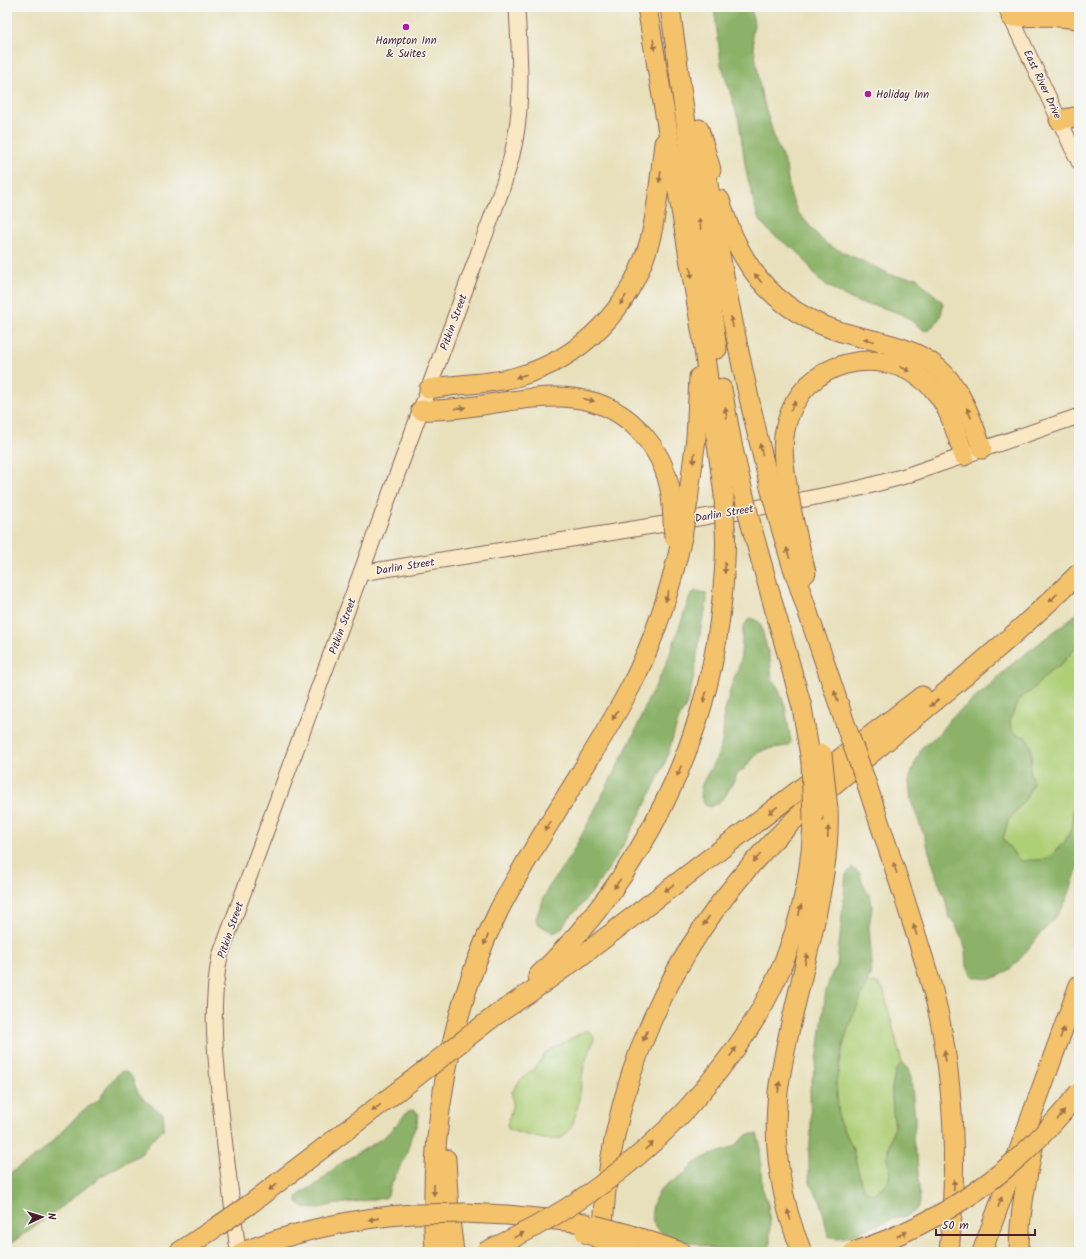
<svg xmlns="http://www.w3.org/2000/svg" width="1086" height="1259" viewBox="0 0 1086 1259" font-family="Kalam,sans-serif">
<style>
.green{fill:#afcf77;stroke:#7c7751}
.forest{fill:#8bb268;stroke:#6a684a}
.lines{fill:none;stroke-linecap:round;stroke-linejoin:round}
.secondary-casing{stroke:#81635d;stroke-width:17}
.highway-casing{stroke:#81635d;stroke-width:21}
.secondary{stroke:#fae7c3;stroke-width:15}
.highway{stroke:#f3c26a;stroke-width:19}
.highway-bridge-casing{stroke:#81635d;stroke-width:21;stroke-linecap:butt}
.highway-bridge{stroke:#f3c26a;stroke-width:19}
.oneway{fill:#9e704a}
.poi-dot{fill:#b5179e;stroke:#f6f6f2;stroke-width:1.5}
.labels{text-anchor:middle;stroke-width:3;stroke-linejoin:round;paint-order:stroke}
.poi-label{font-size:11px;fill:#4a1f2b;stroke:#f6f6f2}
.street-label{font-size:11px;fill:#4a1f2b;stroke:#f6f6f2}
</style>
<rect width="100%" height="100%" fill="#f6f6f2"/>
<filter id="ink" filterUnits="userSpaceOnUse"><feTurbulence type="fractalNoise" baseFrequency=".025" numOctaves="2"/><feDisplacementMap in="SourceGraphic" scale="8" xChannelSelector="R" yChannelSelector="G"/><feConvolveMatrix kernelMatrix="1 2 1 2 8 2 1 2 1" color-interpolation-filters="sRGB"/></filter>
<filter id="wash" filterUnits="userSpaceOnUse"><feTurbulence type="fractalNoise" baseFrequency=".012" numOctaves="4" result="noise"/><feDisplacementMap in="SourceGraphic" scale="16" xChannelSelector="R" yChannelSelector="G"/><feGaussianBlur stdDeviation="0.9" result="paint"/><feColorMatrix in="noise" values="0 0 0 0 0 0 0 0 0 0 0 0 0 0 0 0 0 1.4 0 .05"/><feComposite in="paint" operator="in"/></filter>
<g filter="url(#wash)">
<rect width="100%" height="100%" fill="#e8e0bb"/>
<!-- green -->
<g class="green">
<path d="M1079 644V783C1070 801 1077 825 1065 841 1060 847 1053 853 1047 859L1020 861 1003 839 1008 821 1026 798 1033 782 1030 773 1032 754 1018 735 1011 730 1010 720 1017 703 1023 696 1031 691 1051 670 1059 667Z"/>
<path d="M878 983 883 989 902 1063C887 1082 893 1100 894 1122 895 1132 889 1140 888 1149 887 1173 898 1178 873 1194L865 1190 861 1182 852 1146 839 1121 836 1083 843 1046 848 1028 866 984Z"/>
<path d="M587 1030C592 1033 594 1035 594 1040 591 1049 586 1057 584 1066 580 1084 579 1135 558 1139 544 1142 523 1133 509 1130L507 1126 513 1103 512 1093 516 1085 538 1064 546 1052Z"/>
</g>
<!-- forest -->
<g class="forest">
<path d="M714 7H751L754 25 752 34 761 93 775 140 786 166 790 193 797 211 821 239 828 245 894 276 918 278C924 289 935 293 943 303 942 316 938 325 925 331L902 314 877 306 859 303 836 291 820 281 800 254 770 232 758 218 746 171 739 121 721 64Z"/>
<path d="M695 591 706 593C709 603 704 612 702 622 697 649 696 677 687 703 685 709 681 714 679 719 673 734 670 751 664 765 641 816 609 878 570 917 562 925 565 929 553 933L537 923 536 918 548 888 573 852 635 732 648 700 666 665 690 596Z"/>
<path d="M1079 612V644L1059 667 1051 670 1031 691 1023 696 1017 703 1010 720 1011 730 1018 735 1026 737C1036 752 1029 757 1030 772 1030 775 1032 779 1033 782L1026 798 1008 821 1003 839 1020 861 1047 859C1053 853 1060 847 1065 841 1077 825 1070 801 1079 783V869L1076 873C1072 884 1069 897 1063 907 1057 917 1049 924 1041 933 1028 947 1017 968 999 976 990 980 981 979 972 976L967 967 966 950 963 941 955 924 949 917 945 898 938 881 924 835 911 801 909 782 911 773 922 747 938 735 950 719 986 689 1006 669Z"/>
<path d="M751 618 759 622 761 626 770 660 772 679 778 688 785 706 791 742 788 746 766 749 758 753 745 768 738 773 726 795 719 802 710 807 706 805 703 802 700 793 702 784 718 755 721 746 723 737 724 714 728 700 731 686 740 664 743 628 748 620Z"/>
<path d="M852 868 860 873 862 882 871 899 872 908 869 927 872 965 870 976 848 1028 843 1046 836 1083 839 1121 852 1146 861 1182 865 1190 873 1194 887 1183 890 1175 887 1157 895 1123 893 1114 892 1088 896 1070 902 1063 908 1069 911 1078 915 1117V1127L913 1137 914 1147 917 1156 920 1203 915 1211 907 1216 898 1217 846 1237 837 1238 828 1236 821 1202 811 1186 809 1178V1151L811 1133 810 1089 818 1054 826 990 832 973 837 966 846 874Z"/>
<path d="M124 1071C136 1078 132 1081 138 1092 144 1101 155 1108 163 1114L164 1122 163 1130 152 1139 141 1154 101 1176 60 1208 7 1246V1175L42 1152 82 1111 98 1101 110 1083 120 1072Z"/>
<path d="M412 1110 416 1111 418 1115 417 1124 411 1137 406 1155 390 1187 388 1195 385 1198 331 1205 316 1209 306 1208 297 1203V1198L300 1194 318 1183 338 1165 383 1138 398 1123 406 1113Z"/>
<path d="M748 1134H757L760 1144 762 1187 768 1205 770 1224V1251L719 1252C702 1241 678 1244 661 1232 645 1222 652 1195 666 1185 671 1181 677 1179 682 1176 687 1172 690 1166 695 1163 701 1158 710 1155 717 1153 721 1151 725 1151 729 1149 736 1145 742 1139 748 1134Z"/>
</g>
</g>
<g filter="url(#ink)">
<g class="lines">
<defs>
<g id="secondary">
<path d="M1006 7 1079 162"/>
<path d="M361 573 664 524 801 500 861 488 905 476 1079 416"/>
<path d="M238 1252C232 1202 225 1151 220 1101 215 1051 210 1006 220 956L477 257C491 217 509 177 516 135 523 93 519 50 517 7"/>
</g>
<g id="highway">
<path d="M647 7 702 335 724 495"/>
<path d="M670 7 717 349"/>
<path d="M1011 17 1049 16 1079 19"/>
<path d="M1059 120 1079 116"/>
<path d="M699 129 711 170"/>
<path d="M704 159C721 269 743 379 770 487"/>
<path d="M720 200C741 273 781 318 856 336 884 343 915 348 938 368 962 389 972 420 982 449"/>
<path d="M429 389C458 383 488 385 516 377 583 359 632 306 650 240 658 209 660 175 664 143"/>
<path d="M722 389 733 449 743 492"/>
<path d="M421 410C497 413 587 365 645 437 662 457 670 478 672 504"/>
<path d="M787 485C783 460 780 437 790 413 813 354 893 344 934 390 950 408 956 433 964 456"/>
<path d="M688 501 696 438 699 377"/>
<path d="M793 518 806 573"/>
<path d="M779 521 791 562 848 732"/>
<path d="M751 525 802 707 811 762"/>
<path d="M865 779C878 819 891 858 904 897 916 935 929 972 938 1011 955 1090 957 1172 949 1252"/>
<path d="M538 976C641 877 709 742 722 599 724 576 727 552 725 529"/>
<path d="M496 1015 532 991 580 957 922 696"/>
<path d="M709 1083C732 1054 754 1025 770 992 797 939 811 879 813 821"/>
<path d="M446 1159 449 1212 454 1252"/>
<path d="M250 1204 407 1084"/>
<path d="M464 1213 507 1215 585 1223"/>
<path d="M628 1234 681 1252"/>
<path d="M179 1252 218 1226"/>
<path d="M242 1252C296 1231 355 1218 413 1214"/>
<path d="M435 1252C428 1139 448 1012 499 910 539 833 591 763 631 686 655 639 671 588 682 537"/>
<path d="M602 1252C605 1086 671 938 791 823 828 787 870 755 910 722 968 674 1026 626 1079 573"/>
<path d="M802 1252C781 1202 772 1146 778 1092 781 1069 786 1046 791 1023 798 994 805 964 812 935 821 893 830 852 828 809"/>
<path d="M982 1252 1079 985"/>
<path d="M1019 1252C1019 1212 1028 1172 1036 1133"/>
</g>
</defs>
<!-- secondary casing -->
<use href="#secondary" class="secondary-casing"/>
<!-- highway casing -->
<use href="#highway" class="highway-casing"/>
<!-- secondary -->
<use href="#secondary" class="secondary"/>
<!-- highway -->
<use href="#highway" class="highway"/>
<defs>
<g id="highway-bridge">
<path d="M787 485 793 518"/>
<path d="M770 487 779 521"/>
<path d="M743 492 751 525"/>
<path d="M724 495 725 529"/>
<path d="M672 504 674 538"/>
<path d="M682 537 688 501"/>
<path d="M848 732 865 779"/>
<path d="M822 754 828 809"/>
<path d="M811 762 813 821"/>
<path d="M407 1084 496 1015"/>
<path d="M413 1214 464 1213"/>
<path d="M594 1225 628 1234"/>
<path d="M218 1226 250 1204"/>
<path d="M585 1233 628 1249"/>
<path d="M484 1252C571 1213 649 1157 709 1083"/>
<path d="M853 1252C944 1223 1021 1168 1079 1092"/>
</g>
</defs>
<!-- highway-bridge casing -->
<use href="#highway-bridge" class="highway-bridge-casing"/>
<!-- highway-bridge -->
<use href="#highway-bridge" class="highway-bridge"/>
</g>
<!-- one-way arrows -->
<defs><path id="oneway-solid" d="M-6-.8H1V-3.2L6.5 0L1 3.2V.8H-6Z"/></defs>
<g class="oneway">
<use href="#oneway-solid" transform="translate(654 45) rotate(81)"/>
<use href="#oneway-solid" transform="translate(660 177) rotate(98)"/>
<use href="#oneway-solid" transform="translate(700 224) rotate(-98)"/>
<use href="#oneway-solid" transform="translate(691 273) rotate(81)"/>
<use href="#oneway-solid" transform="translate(758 278) rotate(-129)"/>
<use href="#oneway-solid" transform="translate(623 300) rotate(122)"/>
<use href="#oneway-solid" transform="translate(732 322) rotate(-101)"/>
<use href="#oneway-solid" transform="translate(869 340) rotate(-166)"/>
<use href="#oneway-solid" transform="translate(905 369) rotate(24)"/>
<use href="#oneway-solid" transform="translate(521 376) rotate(163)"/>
<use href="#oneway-solid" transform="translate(589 400) rotate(13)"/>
<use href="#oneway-solid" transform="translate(793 406) rotate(-62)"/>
<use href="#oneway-solid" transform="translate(460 408) rotate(-7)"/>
<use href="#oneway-solid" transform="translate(726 413) rotate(-100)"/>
<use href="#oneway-solid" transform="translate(969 413) rotate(-114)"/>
<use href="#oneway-solid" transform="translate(761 449) rotate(-104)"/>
<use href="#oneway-solid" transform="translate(694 458) rotate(96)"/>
<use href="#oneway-solid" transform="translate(788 553) rotate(-106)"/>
<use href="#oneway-solid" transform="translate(725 568) rotate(92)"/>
<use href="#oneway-solid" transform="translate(667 596) rotate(107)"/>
<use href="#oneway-solid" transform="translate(1053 598) rotate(136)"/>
<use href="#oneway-solid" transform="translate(836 696) rotate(-109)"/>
<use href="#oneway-solid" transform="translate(705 697) rotate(105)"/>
<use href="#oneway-solid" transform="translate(934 703) rotate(141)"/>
<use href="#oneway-solid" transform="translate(615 715) rotate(120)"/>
<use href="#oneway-solid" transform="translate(679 771) rotate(112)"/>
<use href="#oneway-solid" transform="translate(773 810) rotate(143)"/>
<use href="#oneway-solid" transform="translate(548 826) rotate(122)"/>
<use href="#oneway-solid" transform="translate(828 832) rotate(-88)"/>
<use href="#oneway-solid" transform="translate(757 858) rotate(132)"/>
<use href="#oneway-solid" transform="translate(895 868) rotate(-108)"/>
<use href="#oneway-solid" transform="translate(617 884) rotate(125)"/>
<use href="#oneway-solid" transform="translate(669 888) rotate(143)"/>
<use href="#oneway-solid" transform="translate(800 910) rotate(-75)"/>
<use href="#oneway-solid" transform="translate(706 921) rotate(124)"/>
<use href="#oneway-solid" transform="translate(915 930) rotate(-108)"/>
<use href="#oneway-solid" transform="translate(486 940) rotate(113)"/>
<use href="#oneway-solid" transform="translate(806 959) rotate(-77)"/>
<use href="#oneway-solid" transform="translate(1062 1033) rotate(-70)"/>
<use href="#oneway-solid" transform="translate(645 1036) rotate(112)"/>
<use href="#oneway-solid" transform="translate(733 1052) rotate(-54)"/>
<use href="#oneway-solid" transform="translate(945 1056) rotate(-99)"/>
<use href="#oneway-solid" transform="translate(779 1087) rotate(-82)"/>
<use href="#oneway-solid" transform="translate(376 1108) rotate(143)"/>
<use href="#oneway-solid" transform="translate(1061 1115) rotate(-51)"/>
<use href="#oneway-solid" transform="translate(649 1146) rotate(-42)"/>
<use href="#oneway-solid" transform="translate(954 1185) rotate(-88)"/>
<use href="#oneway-solid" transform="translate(273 1187) rotate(143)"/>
<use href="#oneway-solid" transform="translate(434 1190) rotate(92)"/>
<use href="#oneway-solid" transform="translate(1000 1202) rotate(-70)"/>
<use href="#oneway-solid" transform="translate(789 1215) rotate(-106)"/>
<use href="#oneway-solid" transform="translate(374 1219) rotate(172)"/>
<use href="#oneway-solid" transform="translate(902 1234) rotate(-24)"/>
<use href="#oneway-solid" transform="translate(519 1235) rotate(-27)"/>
</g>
</g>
<!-- markers -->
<g class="poi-dot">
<circle cx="406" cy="27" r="4"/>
<circle cx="868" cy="94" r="4"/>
</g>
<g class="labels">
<!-- poi labels -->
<g class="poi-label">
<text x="406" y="44">Hampton Inn<tspan x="406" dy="13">&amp; Suites</tspan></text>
<text x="876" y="98" text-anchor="start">Holiday Inn</text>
</g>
<!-- street labels -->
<g class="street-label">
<text transform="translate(1043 84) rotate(65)" y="4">East River Drive</text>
<text transform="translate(453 322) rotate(-70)" y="4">Pitkin Street</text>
<text transform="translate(724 513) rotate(-10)" y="4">Darlin Street</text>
<text transform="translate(405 566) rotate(-9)" y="4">Darlin Street</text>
<text transform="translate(342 626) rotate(-70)" y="4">Pitkin Street</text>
<text transform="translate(230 930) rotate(-71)" y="4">Pitkin Street</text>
</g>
</g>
<!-- margin -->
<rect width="1086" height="1259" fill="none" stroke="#f6f6f2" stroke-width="24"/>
<!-- north arrow -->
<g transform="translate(42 1217) rotate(86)" stroke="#f6f6f2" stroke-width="3" paint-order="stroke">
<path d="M0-3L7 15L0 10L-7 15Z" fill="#4a1f2b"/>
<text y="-6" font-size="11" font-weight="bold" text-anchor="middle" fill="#4a1f2b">N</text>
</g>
<!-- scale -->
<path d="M936 1229v6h99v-6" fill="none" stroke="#4a1f2b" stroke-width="2"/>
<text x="942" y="1229" font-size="12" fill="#4a1f2b" stroke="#f6f6f2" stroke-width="3" paint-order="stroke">50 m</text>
</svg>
